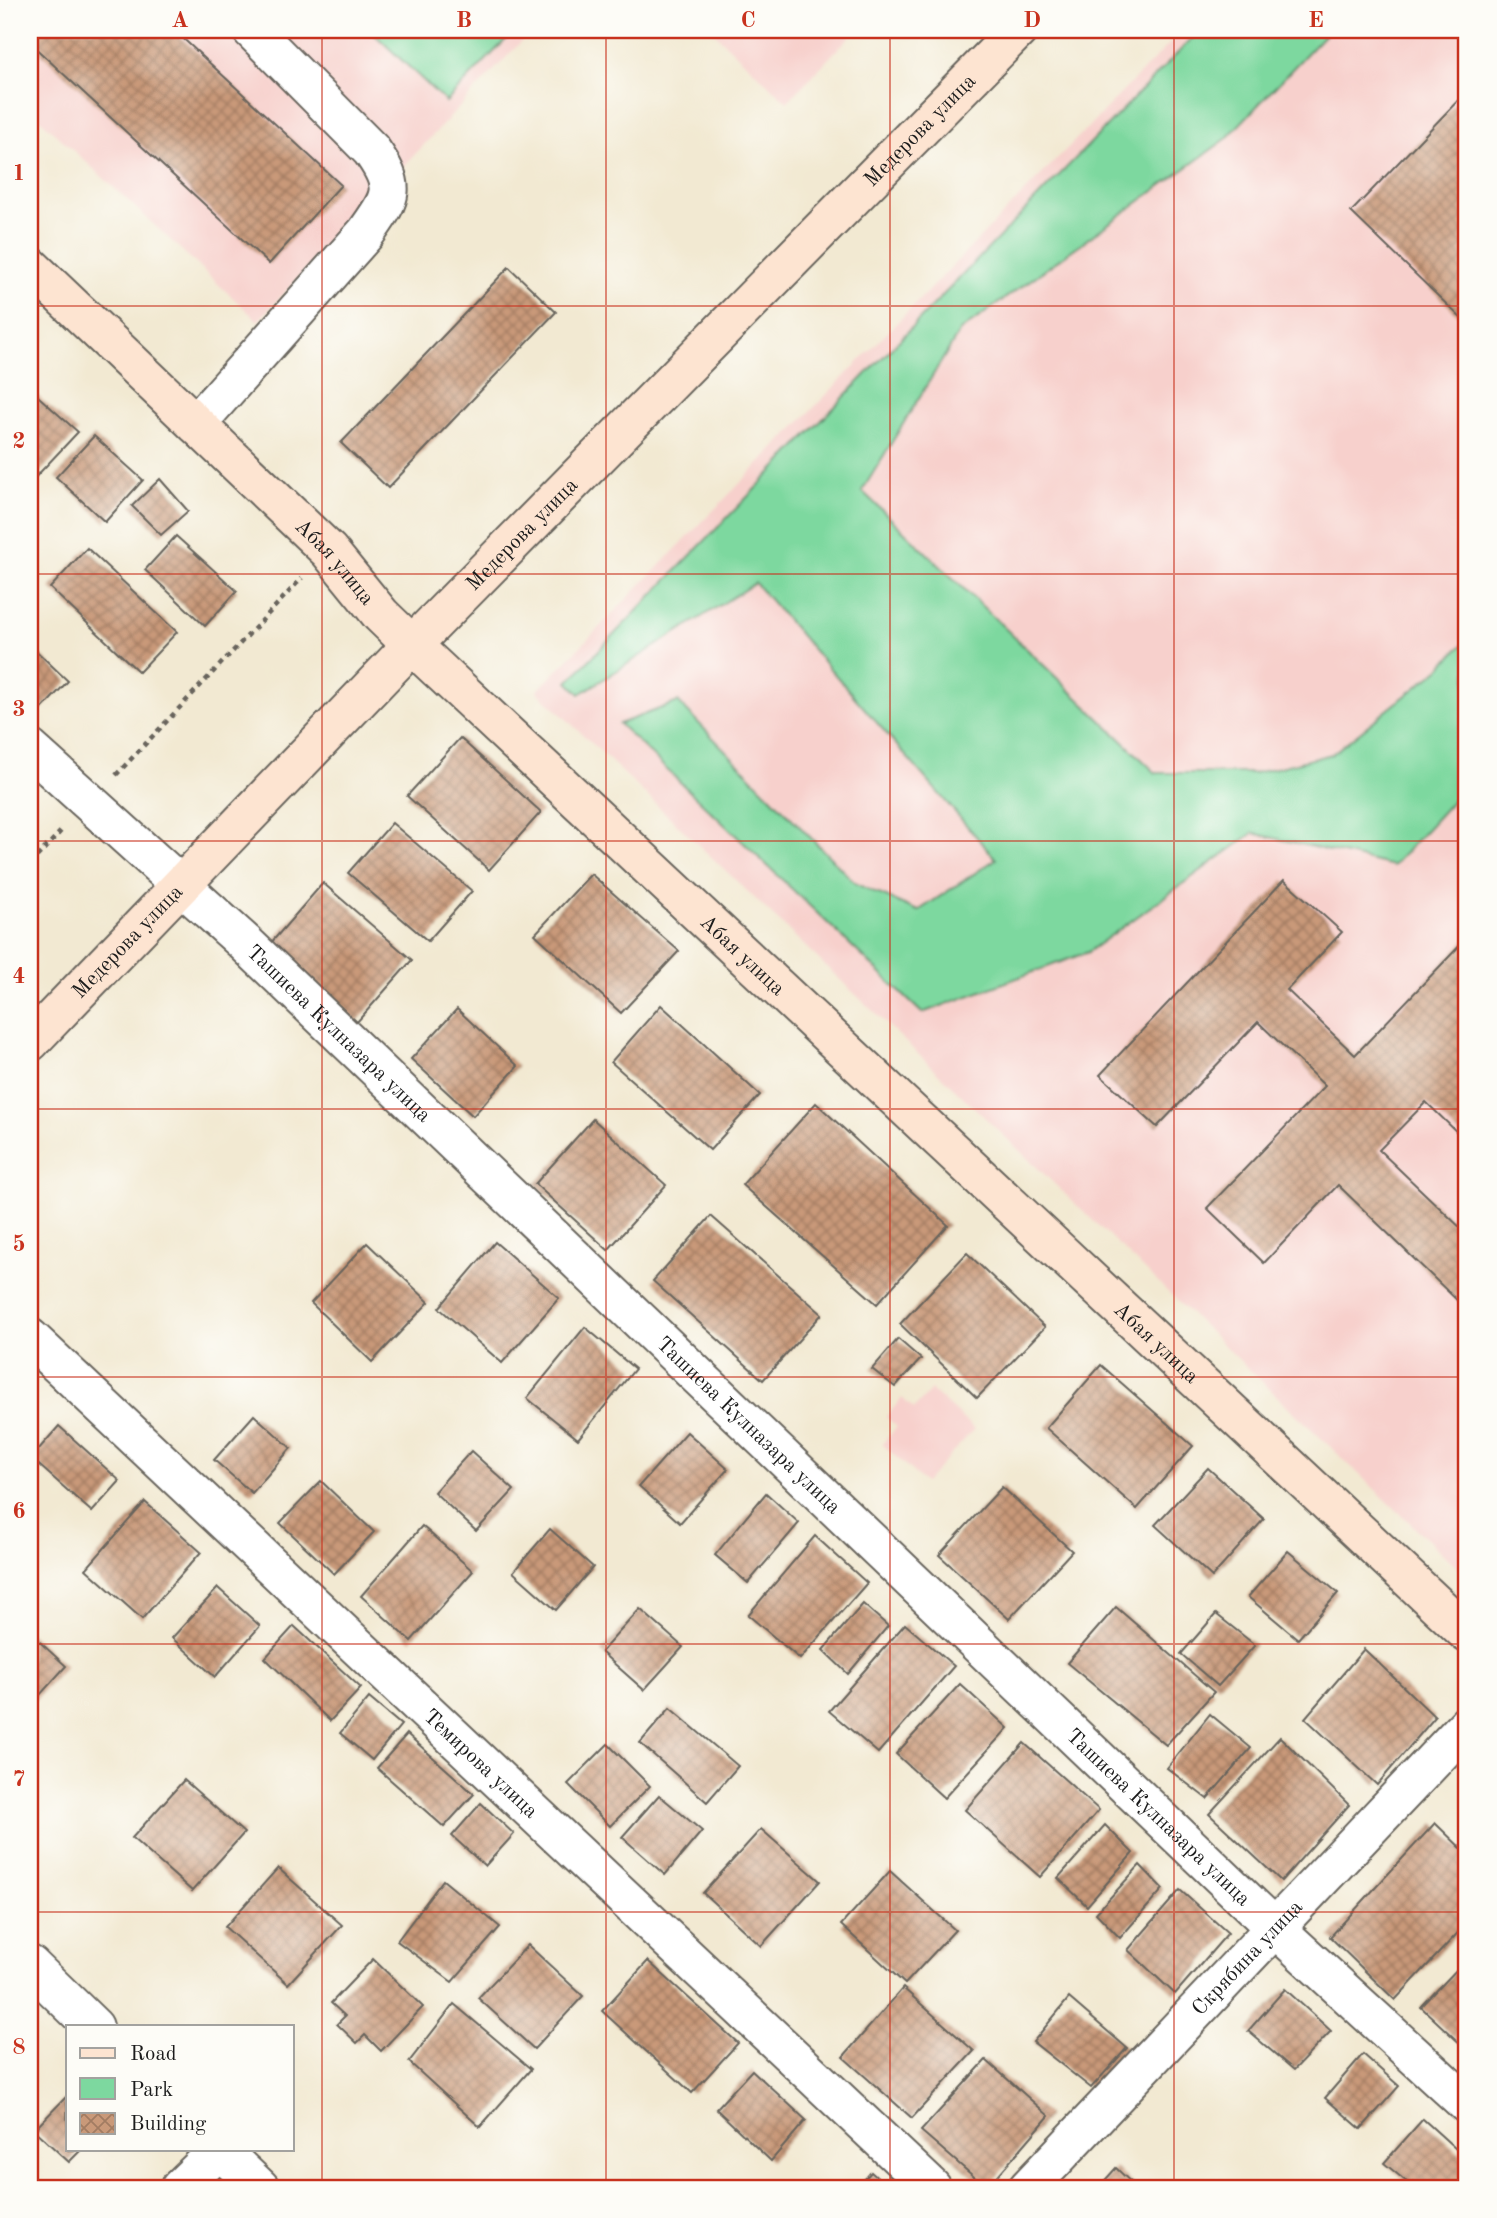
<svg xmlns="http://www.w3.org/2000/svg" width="1497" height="2218" viewBox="0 0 1497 2218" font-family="'Old Standard TT',serif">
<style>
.built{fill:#f7d0cc}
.green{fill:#7dd89f;stroke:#4c7a5e;stroke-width:2}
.building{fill:url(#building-cross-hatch)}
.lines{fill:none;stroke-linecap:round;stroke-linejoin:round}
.street-casing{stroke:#67645c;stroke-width:42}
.secondary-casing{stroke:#67645c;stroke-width:42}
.path{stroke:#67645c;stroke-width:4.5;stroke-dasharray:5 5;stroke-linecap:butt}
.street{stroke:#fff;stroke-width:38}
.secondary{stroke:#fde4d1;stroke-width:38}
.grid{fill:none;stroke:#c8321e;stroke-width:2;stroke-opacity:0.55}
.labels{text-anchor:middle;stroke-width:6;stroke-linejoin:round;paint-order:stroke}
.street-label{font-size:21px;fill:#1c1c1c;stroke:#fdfcf7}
.neatline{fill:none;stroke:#c8321e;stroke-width:2.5}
.grid-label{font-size:23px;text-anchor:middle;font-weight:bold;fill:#c8321e}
</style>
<defs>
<pattern id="building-cross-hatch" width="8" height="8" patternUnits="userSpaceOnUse" patternTransform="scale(1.75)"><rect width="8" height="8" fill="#c99979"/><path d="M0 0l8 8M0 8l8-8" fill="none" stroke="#a27c62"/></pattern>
</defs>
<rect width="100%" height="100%" fill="#fdfcf7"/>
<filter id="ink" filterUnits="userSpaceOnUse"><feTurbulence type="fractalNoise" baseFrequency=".0143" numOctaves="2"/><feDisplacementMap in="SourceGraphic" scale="14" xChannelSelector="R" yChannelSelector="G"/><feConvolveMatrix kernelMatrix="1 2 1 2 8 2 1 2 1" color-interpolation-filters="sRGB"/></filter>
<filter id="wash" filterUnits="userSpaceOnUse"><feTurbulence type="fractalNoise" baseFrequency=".00686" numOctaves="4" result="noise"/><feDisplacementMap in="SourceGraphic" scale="28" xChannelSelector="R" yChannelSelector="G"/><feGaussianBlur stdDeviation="1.57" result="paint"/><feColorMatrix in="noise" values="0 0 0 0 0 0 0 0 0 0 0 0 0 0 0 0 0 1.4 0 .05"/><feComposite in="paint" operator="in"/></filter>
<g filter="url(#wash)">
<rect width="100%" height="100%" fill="#f2e9d2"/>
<!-- built -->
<g class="built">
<path d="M30 30H532L258 321 30 110Z"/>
<path d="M711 30H856L787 102Z"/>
<path d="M1183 30H1467V1577L537 691Z"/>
<path d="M931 1390 974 1429 925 1483 882 1444 897 1427 886 1417 902 1398 914 1409Z"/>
</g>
<!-- green -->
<g class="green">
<path d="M370 30H515L446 102Z"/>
<path d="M1200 30H1329L1226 139 960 331 862 491 1156 773H1255L1332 754 1439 669 1467 640V785L1393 866 1253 833 1088 952 922 1013 619 724 678 702 856 884 918 911 996 859 755 583 580 694 568 682Z"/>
</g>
<g id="blocks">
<!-- building -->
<g class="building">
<path d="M30 30H174L341 185 269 264 30 43Z"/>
<path d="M1467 91V324L1351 212Z"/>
<path d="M509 267 556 312 388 488 341 443Z"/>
<path d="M30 389 78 432 30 483Z"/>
<path d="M94 436 143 480 105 522 56 477Z"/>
<path d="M160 479 188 511 161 535 132 506Z"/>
<path d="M176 536 237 591 205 626 145 570Z"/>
<path d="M87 548 177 632 139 672 50 588Z"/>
<path d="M30 645 68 681 30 722Z"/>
<path d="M460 738 541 812 489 870 407 796Z"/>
<path d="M392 823 472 891 428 941 348 873Z"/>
<path d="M591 874 679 951 621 1013 535 934Z"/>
<path d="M1284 880 1342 932 1287 990 1355 1055 1467 938V1061L1463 1065 1467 1070V1142L1426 1102 1379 1150 1467 1234V1310L1338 1185 1264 1263 1207 1208 1325 1086 1258 1022 1157 1127 1100 1075Z"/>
<path d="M323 883 412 960 357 1022 270 944Z"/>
<path d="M661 1005 760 1095 710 1150 611 1062Z"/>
<path d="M457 1009 518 1066 473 1116 411 1059Z"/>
<path d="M816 1103 948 1225 877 1304 742 1185Z"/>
<path d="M593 1119 666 1185 608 1250 535 1184Z"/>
<path d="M711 1216 822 1314 763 1380 653 1281Z"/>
<path d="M495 1242 559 1298 502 1363 439 1308Z"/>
<path d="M367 1243 429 1302 372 1362 311 1303Z"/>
<path d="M967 1253 1045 1327 977 1398 900 1324Z"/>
<path d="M585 1327 635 1369 578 1439 527 1398Z"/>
<path d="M898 1339 921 1359 895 1387 872 1369Z"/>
<path d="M1101 1365 1193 1446 1137 1509 1046 1428Z"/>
<path d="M254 1415 291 1448 252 1493 214 1460Z"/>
<path d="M59 1426 120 1481 92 1512 31 1458Z"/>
<path d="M687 1432 728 1469 680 1523 639 1486Z"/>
<path d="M471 1451 514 1490 476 1531 434 1492Z"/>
<path d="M1208 1468 1264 1519 1212 1577 1155 1525Z"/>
<path d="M321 1481 374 1532 334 1574 280 1523Z"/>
<path d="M1002 1487 1072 1551 1009 1619 939 1555Z"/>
<path d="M766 1493 799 1523 748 1583 715 1555Z"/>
<path d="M145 1502 201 1552 142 1619 86 1569Z"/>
<path d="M422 1526 473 1571 411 1641 361 1596Z"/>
<path d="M550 1529 593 1567 556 1610 513 1572Z"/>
<path d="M815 1536 867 1583 800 1659 748 1615Z"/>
<path d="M1288 1551 1338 1593 1298 1639 1248 1597Z"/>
<path d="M218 1588 260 1626 215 1677 172 1638Z"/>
<path d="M863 1604 888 1626 848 1674 823 1650Z"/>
<path d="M1116 1607 1214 1692 1166 1745 1067 1663Z"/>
<path d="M640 1609 683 1647 644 1690 601 1652Z"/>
<path d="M1216 1614 1255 1645 1218 1686 1181 1654Z"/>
<path d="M905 1624 954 1666 878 1753 829 1711Z"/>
<path d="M294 1626 361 1688 330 1721 265 1658Z"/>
<path d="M30 1633 66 1666 30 1706Z"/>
<path d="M1364 1649 1435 1717 1377 1785 1305 1718Z"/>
<path d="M960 1684 1008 1728 944 1798 896 1754Z"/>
<path d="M369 1698 401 1725 372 1760 340 1733Z"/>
<path d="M670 1708 738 1766 707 1802 640 1743Z"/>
<path d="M1210 1714 1251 1748 1207 1799 1167 1768Z"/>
<path d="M407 1734 474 1794 444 1827 377 1768Z"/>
<path d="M1280 1737 1349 1805 1281 1881 1209 1814Z"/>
<path d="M1024 1743 1099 1810 1040 1877 965 1810Z"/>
<path d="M608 1744 650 1786 610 1826 568 1784Z"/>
<path d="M184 1780 244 1833 192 1891 132 1838Z"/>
<path d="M659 1795 702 1831 665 1875 622 1837Z"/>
<path d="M481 1803 514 1834 485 1866 452 1836Z"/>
<path d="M1435 1823 1467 1854V1923L1395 2000 1330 1937Z"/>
<path d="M1105 1825 1133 1853 1087 1906 1058 1878Z"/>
<path d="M761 1829 820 1881 761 1946 703 1893Z"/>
<path d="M1140 1865 1163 1889 1120 1938 1096 1913Z"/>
<path d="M278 1868 342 1925 288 1984 225 1927Z"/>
<path d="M890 1871 955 1930 905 1984 841 1925Z"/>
<path d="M443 1880 500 1927 452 1982 397 1941Z"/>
<path d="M1180 1890 1228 1933 1175 1994 1128 1950Z"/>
<path d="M528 1945 583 1996 534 2049 478 1998Z"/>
<path d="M373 1959 423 2007 381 2051 365 2035 357 2043 337 2024 345 2016 331 2003Z"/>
<path d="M648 1961 738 2043 692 2093 602 2011Z"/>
<path d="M1462 1964 1467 1969V2050L1421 2007Z"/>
<path d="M903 1988 974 2051 912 2118 843 2057Z"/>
<path d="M1285 1989 1331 2031 1294 2070 1248 2031Z"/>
<path d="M1069 1998 1127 2048 1091 2088 1033 2042Z"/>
<path d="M454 2004 531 2069 480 2127 409 2062Z"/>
<path d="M1363 2054 1399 2086 1361 2129 1325 2098Z"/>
<path d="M986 2060 1049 2116 987 2188 921 2131Z"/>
<path d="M752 2070 806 2120 771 2161 716 2109Z"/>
<path d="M67 2096 68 2150H81L69 2162 34 2130Z"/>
<path d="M1423 2119 1467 2159 1465 2188H1414L1384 2163Z"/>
<path d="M1116 2168 1137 2188H1098Z"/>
<path d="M871 2172 889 2188H857Z"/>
</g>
</g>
</g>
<g filter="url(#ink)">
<use href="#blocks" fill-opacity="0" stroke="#67645c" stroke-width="2"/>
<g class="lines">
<defs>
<g id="street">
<path d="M196 424 366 233C391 197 399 189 371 150L252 30"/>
<path id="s1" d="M30 749 244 942 1275 1928 1467 2104"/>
<path id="s2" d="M30 1338 932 2188"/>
<path d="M30 1965 94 2027"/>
<path d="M220 2150 260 2188"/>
<path d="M180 2188 219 2150"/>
<path id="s3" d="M1028 2188 1467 1725"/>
</g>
<g id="secondary">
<path id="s4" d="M30 266 329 551 381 615 412 645 1467 1633"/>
<path id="s5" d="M30 1042 412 645 1018 30"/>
</g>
</defs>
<!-- street casing -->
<use href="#street" class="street-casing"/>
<!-- secondary casing -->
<use href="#secondary" class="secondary-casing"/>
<!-- path -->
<g class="path">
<path d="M116 775 302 578"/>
<path d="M30 864 63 829"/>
</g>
<!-- street -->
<use href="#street" class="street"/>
<!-- secondary -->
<use href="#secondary" class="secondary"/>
</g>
</g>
<!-- grid -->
<path class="grid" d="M322 30V2188M606 30V2188M890 30V2188M1174 30V2188M30 306H1467M30 574H1467M30 841H1467M30 1109H1467M30 1377H1467M30 1644H1467M30 1912H1467"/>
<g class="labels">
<!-- street labels -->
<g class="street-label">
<text dy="7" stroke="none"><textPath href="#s5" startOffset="1274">Медерова улица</textPath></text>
<text dy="7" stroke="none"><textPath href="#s5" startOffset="707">Медерова улица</textPath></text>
<text dy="7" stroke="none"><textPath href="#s4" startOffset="425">Абая улица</textPath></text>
<text dy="7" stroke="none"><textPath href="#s5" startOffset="140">Медерова улица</textPath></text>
<text dy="7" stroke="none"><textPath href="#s4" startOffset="992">Абая улица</textPath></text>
<text dy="7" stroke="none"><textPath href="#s1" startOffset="420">Ташиева Кулназара улица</textPath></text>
<text dy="7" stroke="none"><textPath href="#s4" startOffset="1559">Абая улица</textPath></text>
<text dy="7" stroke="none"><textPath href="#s1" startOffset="987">Ташиева Кулназара улица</textPath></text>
<text dy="7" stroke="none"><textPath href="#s2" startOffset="620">Темирова улица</textPath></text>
<text dy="7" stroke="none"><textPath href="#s1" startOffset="1554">Ташиева Кулназара улица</textPath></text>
<text dy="7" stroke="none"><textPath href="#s3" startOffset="318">Скрябина улица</textPath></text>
</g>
</g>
<!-- margin -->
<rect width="1497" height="2218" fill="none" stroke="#fdfcf7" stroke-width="77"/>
<!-- legend -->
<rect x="66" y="2025" width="228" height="126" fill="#fdfcf7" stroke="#a3a29f" stroke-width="2"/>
<rect x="80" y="2048" width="35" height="10" fill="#fde4d1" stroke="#a3a29f" stroke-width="2"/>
<text x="130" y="2060" font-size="21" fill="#1c1c1c">Road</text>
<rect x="80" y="2078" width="35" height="21" fill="#7dd89f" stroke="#a3a29f" stroke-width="2"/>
<text x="130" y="2096" font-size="21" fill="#1c1c1c">Park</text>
<rect x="80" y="2113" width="35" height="21" fill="url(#building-cross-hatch)" stroke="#a3a29f" stroke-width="2"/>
<text x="130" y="2130" font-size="21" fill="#1c1c1c">Building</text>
<rect x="38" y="38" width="1420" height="2142" class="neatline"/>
<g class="grid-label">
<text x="180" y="27">A</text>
<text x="464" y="27">B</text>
<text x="748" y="27">C</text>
<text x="1032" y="27">D</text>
<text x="1316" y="27">E</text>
<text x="19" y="180">1</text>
<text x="19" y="448">2</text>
<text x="19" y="716">3</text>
<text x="19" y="983">4</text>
<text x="19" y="1251">5</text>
<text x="19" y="1518">6</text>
<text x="19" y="1786">7</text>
<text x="19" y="2054">8</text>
</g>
</svg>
